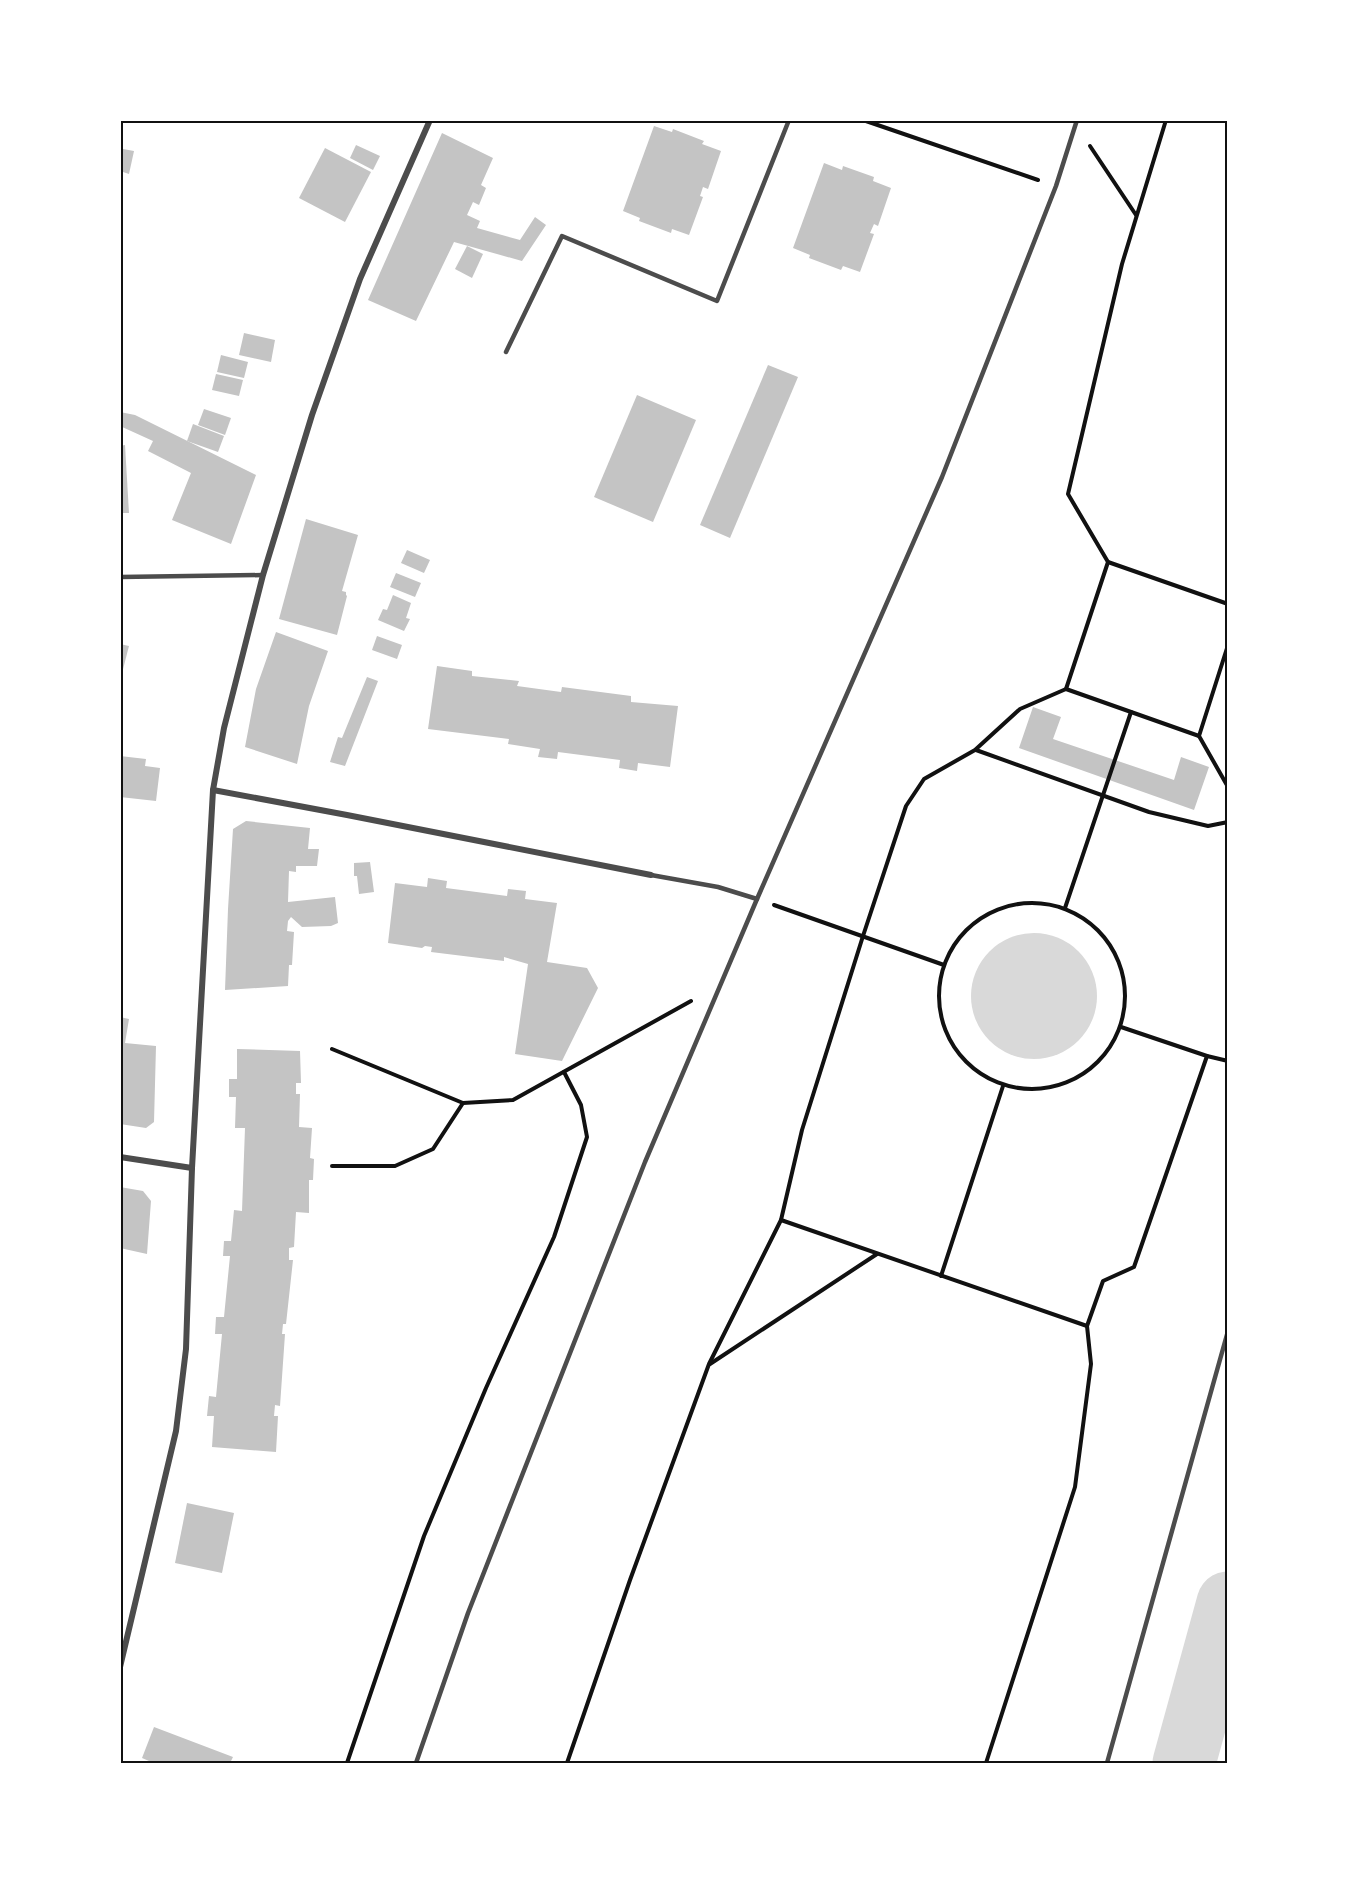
<svg xmlns="http://www.w3.org/2000/svg" width="1348" height="1883" viewBox="0 0 1348 1883" font-family="'Space Grotesk',sans-serif">
<style>
.water{fill:#d9d9d9}
.lines{fill:none;stroke-linecap:round;stroke-linejoin:round}
.river{stroke:#d9d9d9;stroke-width:63}
.building{fill:#c4c4c4}
.path{stroke:#111;stroke-width:4}
.service{stroke:#4c4c4c;stroke-width:4.5}
.minor{stroke:#4c4c4c;stroke-width:6}
.neatline{fill:none;stroke:#111;stroke-width:2}
</style>
<rect width="100%" height="100%" fill="#fff"/>
<!-- water -->
<circle class="water" cx="1034" cy="996" r="63"/>
<g class="lines">
<!-- river -->
<path class="river" d="M1184 1763 1228 1603"/>
</g>
<!-- building -->
<g class="building">
<path d="M654 126 672 132 673 129 704 141 702 144 721 151 708 189 703 187 700 196 703 197 689 235 672 229 671 233 639 221 640 218 623 211Z"/>
<path d="M442 133 493 158 481 185 486 188 479 205 473 202 467 215 480 221 477 228 520 240 535 217 546 225 522 261 454 242 416 321 368 300Z"/>
<path d="M356 145 380 156 373 170 350 158Z"/>
<path d="M325 148 371 172 345 222 299 198Z"/>
<path d="M123 149 134 151 129 174 120 171Z"/>
<path d="M824 163 842 170 843 166 874 177 873 181 891 188 878 226 874 224 870 233 874 234 860 272 843 266 841 270 809 258 810 255 793 248Z"/>
<path d="M467 246 483 254 472 278 455 269Z"/>
<path d="M244 333 275 340 271 362 239 355Z"/>
<path d="M221 355 248 362 244 378 217 372Z"/>
<path d="M768 365 798 377 730 538 700 525Z"/>
<path d="M216 374 243 380 239 396 212 390Z"/>
<path d="M637 395 696 420 653 522 594 497Z"/>
<path d="M204 409 231 418 225 435 198 425Z"/>
<path d="M120 412 135 415 256 475 231 544 172 520 191 473 148 451 153 441 120 426Z"/>
<path d="M193 424 224 436 218 452 187 441Z"/>
<path d="M125 445 129 513H120V446Z"/>
<path d="M306 519 358 535 342 591 346 592V595L347 596 337 635 279 619Z"/>
<path d="M407 550 430 560 424 573 401 563Z"/>
<path d="M396 573 421 583 415 597 390 587Z"/>
<path d="M393 595 411 603 406 618 410 619 404 631 378 620 383 609 387 610Z"/>
<path d="M276 632 328 651 309 706 297 764 245 747 256 689Z"/>
<path d="M377 636 402 645 397 659 372 650Z"/>
<path d="M120 644 129 646 121 677H120Z"/>
<path d="M437 666 472 671V676L519 681 517 686 561 692 562 687 631 696V702L678 706 670 767 638 763 637 771 619 768 620 760 558 752 557 759 538 757 540 749 508 744 509 739 428 729Z"/>
<path d="M367 677 378 681 345 766 330 762 338 737 342 738Z"/>
<path d="M1033 707 1061 717 1053 739 1174 780 1181 757 1209 767 1194 810 1019 748Z"/>
<path d="M120 756 146 759 145 766 160 768 156 801 120 797Z"/>
<path d="M246 821 310 828 308 849H319L317 866H296V872L289 871 288 902 335 897 338 923 331 926 302 927 291 917 288 921 287 931 294 932 292 965H289L288 986 225 990 228 909 233 829Z"/>
<path d="M370 862 374 892 359 894 357 876H354V863Z"/>
<path d="M428 878 447 881 446 888 507 896 508 889 526 891 525 899 557 903 547 962 587 968 598 988 562 1061 515 1054 528 964 504 957V961L431 952 432 947 425 946 422 948 388 943 395 883 427 887Z"/>
<path d="M120 1017 129 1019 125 1043 156 1046 154 1122 146 1128 120 1124Z"/>
<path d="M237 1049 300 1051 301 1083H296V1094H300L299 1127 312 1128 310 1158 314 1159 313 1180H309V1213L296 1212 294 1247 289 1248V1260H293L286 1324H283L282 1334H285L280 1406 275 1405 274 1416H278L276 1452 212 1447 214 1416H207L209 1396 216 1397 222 1334H215L216 1317H224L230 1256H223L224 1241H231L234 1210 242 1211 245 1128H235L236 1097H229V1079H237Z"/>
<path d="M120 1187 143 1191 151 1201 147 1254 120 1248 122 1227H120Z"/>
<path d="M187 1503 234 1513 222 1573 175 1563Z"/>
<path d="M154 1727 233 1757 230 1763H148L149 1761 142 1758Z"/>
</g>
<g class="lines">
<!-- path -->
<g class="path">
<path d="M863 120 1038 180"/>
<path d="M1090 146 1136 215"/>
<path d="M1108 562 1228 604"/>
<path d="M1228 645 1199 736 1228 787"/>
<path d="M1066 689 1199 736"/>
<path d="M976 750 1149 812 1208 826 1228 822"/>
<circle cx="1032" cy="996" r="93"/>
<path d="M774 905 944 965"/>
<path d="M1065 908 1131 712"/>
<path d="M1121 1027 1207 1056 1228 1061"/>
<path d="M332 1049 463 1103 513 1100 691 1001"/>
<path d="M332 1166H395L433 1149 463 1103"/>
<path d="M781 1220 1087 1326"/>
<path d="M941 1276 1003 1086"/>
<path d="M710 1364 877 1254"/>
<path d="M347 1763 424 1536 486 1388 554 1237 587 1137 581 1105 564 1072"/>
<path d="M567 1763 630 1580 709 1364 781 1220 802 1130 863 936 906 806 924 779 975 750 1020 709 1066 689 1108 562 1068 494 1122 264 1166 120"/>
<path d="M986 1763 1075 1487 1091 1364 1087 1326 1103 1281 1134 1267 1207 1056"/>
</g>
<!-- service -->
<g class="service">
<path d="M506 352 562 236 717 301 789 120"/>
<path d="M120 577 263 575"/>
<path d="M651 875 718 887 757 899"/>
<path d="M416 1763 468 1613 645 1162 757 899 942 477 1056 186 1077 120"/>
<path d="M1107 1763 1228 1331"/>
</g>
<!-- minor -->
<g class="minor">
<path d="M213 790 347 815 651 875"/>
<path d="M120 1157 192 1168"/>
<path d="M120 1667 176 1431 186 1349 192 1168 213 790 224 728 263 575 312 415 360 279 430 120"/>
</g>
</g>
<!-- border -->
<rect width="1348" height="1883" fill="none" stroke="#ffffff" stroke-width="243"/>
<rect x="122" y="122" width="1104" height="1640" class="neatline"/>
</svg>
